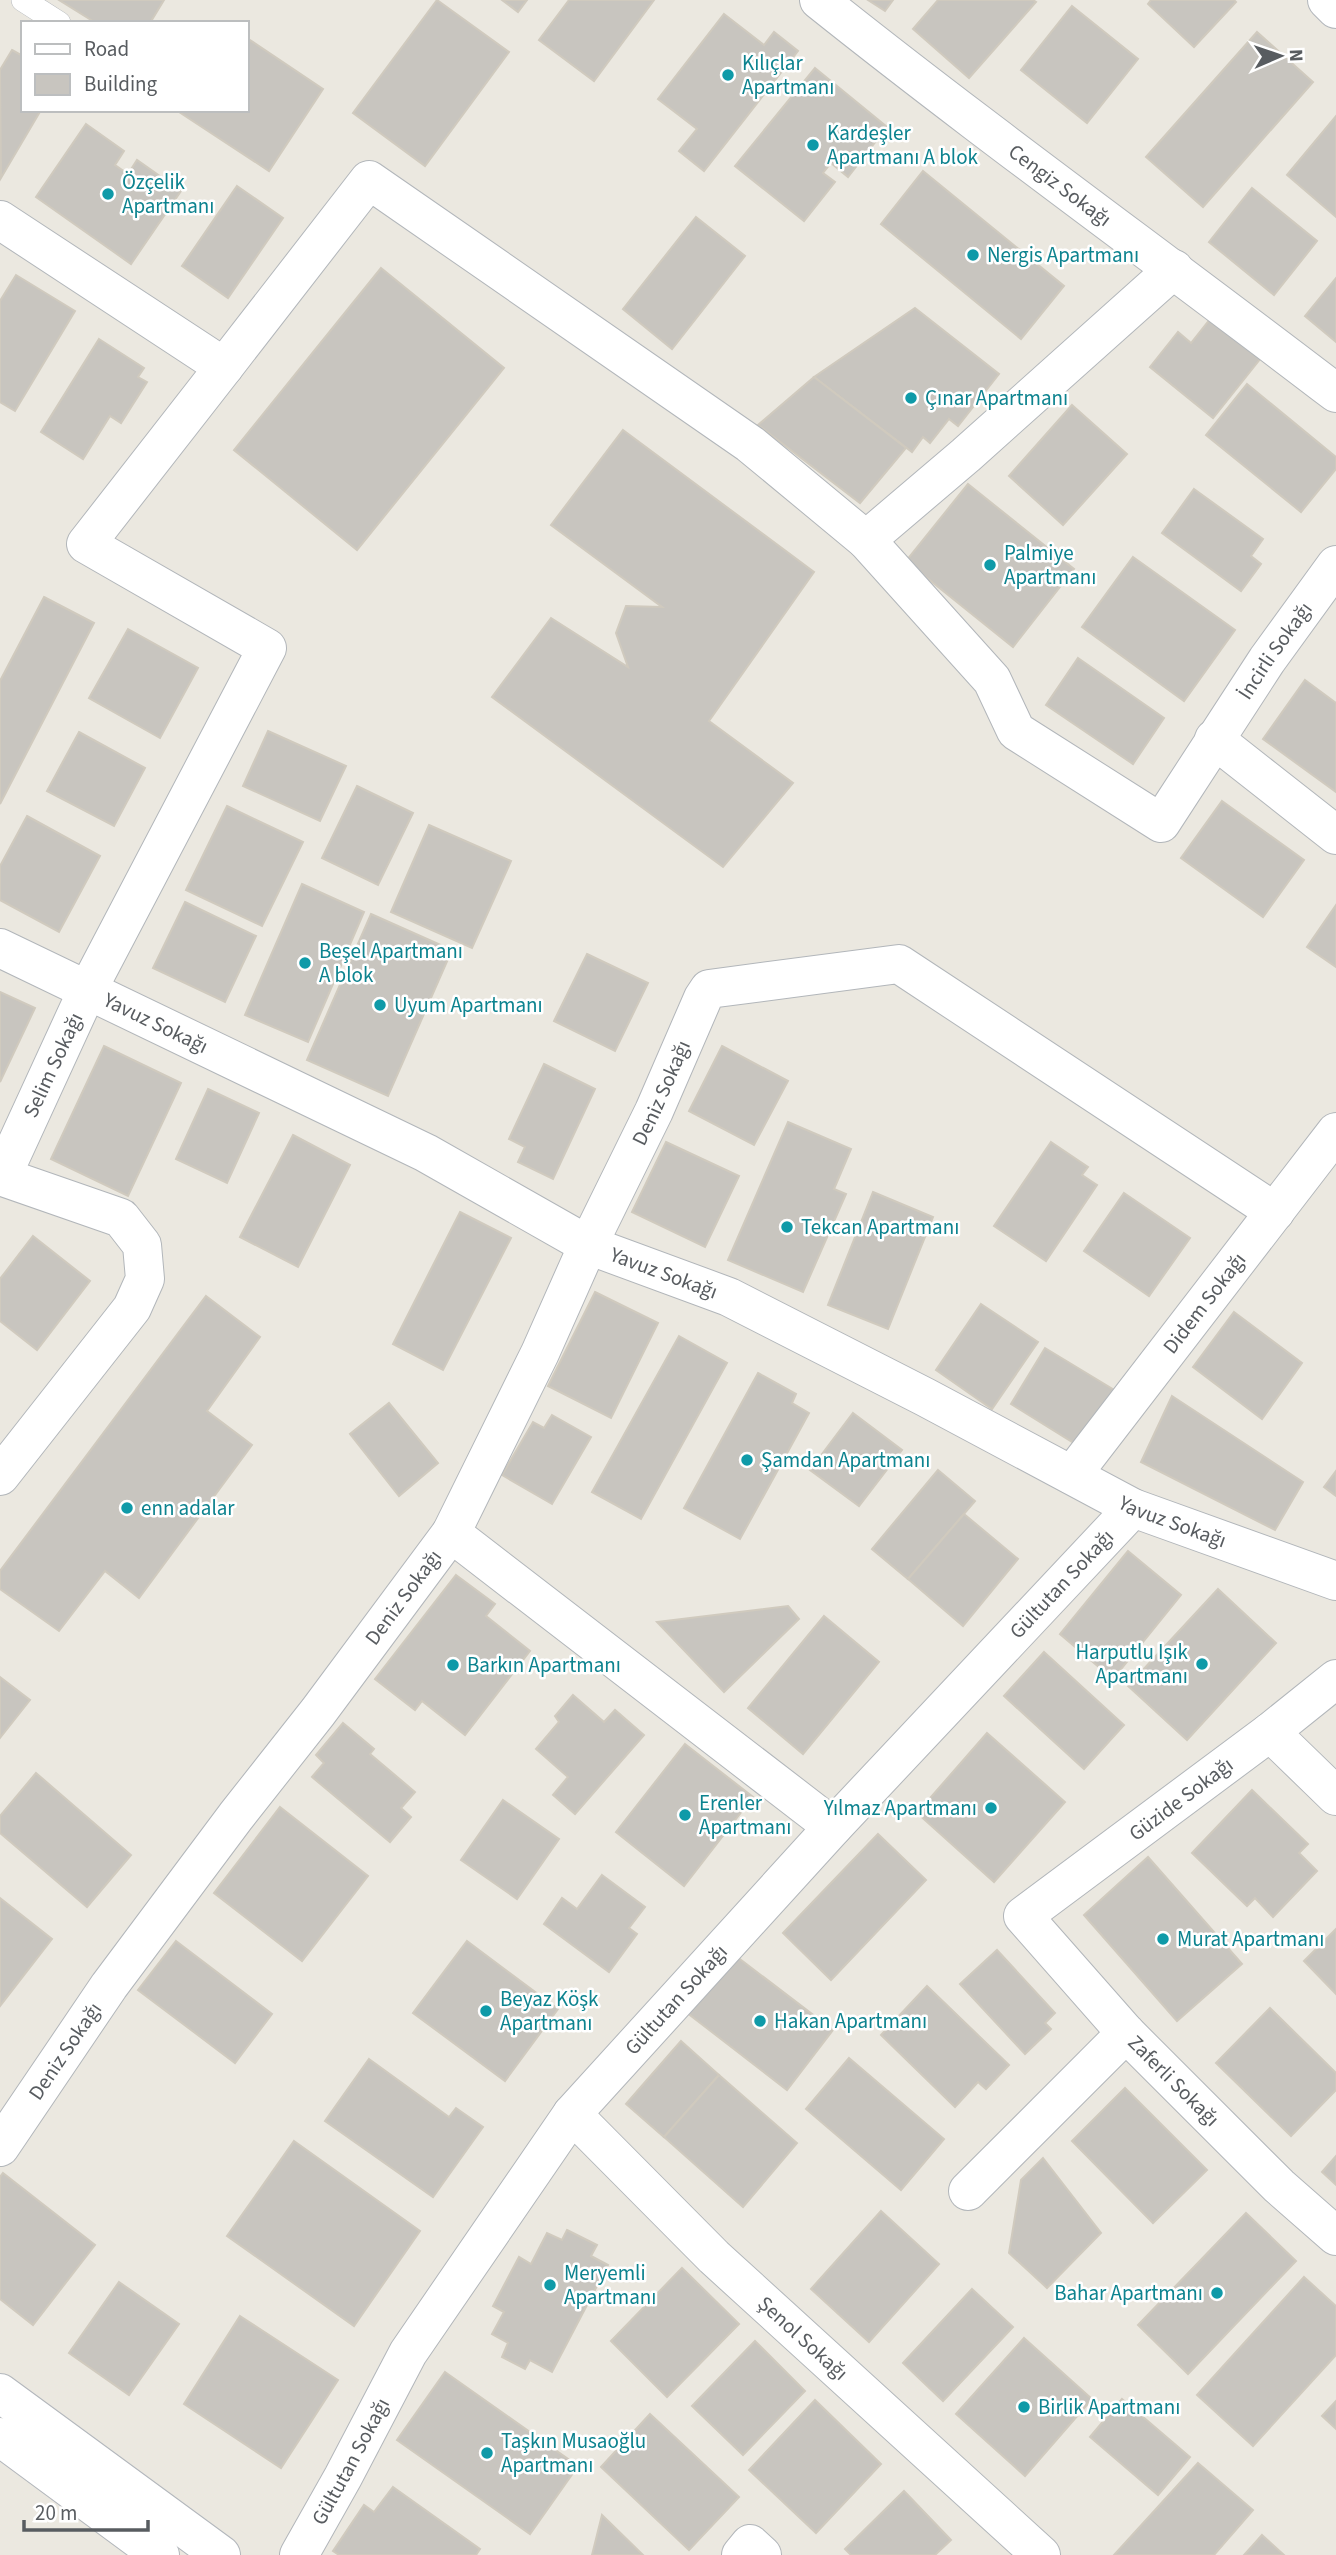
<svg xmlns="http://www.w3.org/2000/svg" width="1336" height="2555" viewBox="0 0 1336 2555" font-family="'Source Sans 3',sans-serif">
<style>
.building{fill:#c8c5bf;stroke:#d0cabe;stroke-width:2}
.lines{fill:none;stroke-linecap:round;stroke-linejoin:round}
.service-casing{stroke:#b2b6ba;stroke-width:24}
.minor-casing{stroke:#b2b6ba;stroke-width:40}
.secondary-casing{stroke:#b3b7bc;stroke-width:40}
.service{stroke:#fff;stroke-width:23}
.minor{stroke:#fff;stroke-width:38}
.secondary{stroke:#fff;stroke-width:38}
.culture-dot{fill:#0f9aa8;stroke:#fff;stroke-width:2.5}
.labels{text-anchor:middle;stroke-width:5;stroke-linejoin:round;paint-order:stroke}
.culture-label{font-size:21px;fill:#0d838f;stroke:#fff;text-anchor:start}
.street-label{font-size:21px;fill:#585c60;stroke:#fff}
</style>
<rect width="100%" height="100%" fill="#ebe8e0"/>
<!-- building -->
<g class="building">
<path d="M59 0H164L150 23H96Z"/>
<path d="M437 0 509 52 425 166 353 113Z"/>
<path d="M502 0H527L518 12Z"/>
<path d="M569 0H654L594 81 539 40Z"/>
<path d="M868 0H893L885 11Z"/>
<path d="M938 0H1033L1036 2 969 78 913 29Z"/>
<path d="M1151 0H1234L1236 2 1194 47 1148 4Z"/>
<path d="M1072 6 1138 59 1087 123 1021 70Z"/>
<path d="M724 14 764 45 774 32 798 51 704 171 679 151 697 129 658 99Z"/>
<path d="M1257 32 1313 82 1203 207 1146 157Z"/>
<path d="M247 38 323 89 269 171 179 112 247 110Z"/>
<path d="M12 50 23 56V110H41L1 178 0 70Z"/>
<path d="M815 68 887 127 848 177 831 163 823 173 835 182 804 221 735 166Z"/>
<path d="M1336 116V217L1287 175Z"/>
<path d="M86 124 124 151 115 165 128 174 137 160 181 191 131 264 36 197Z"/>
<path d="M923 171 1064 286 1021 339 881 224Z"/>
<path d="M237 186 283 218 228 298 182 266Z"/>
<path d="M1252 188 1317 241 1274 295 1209 242Z"/>
<path d="M696 217 745 256 672 349 623 309Z"/>
<path d="M381 268 504 368 357 550 234 450Z"/>
<path d="M16 275 75 311 15 411 0 402V301Z"/>
<path d="M1336 278V342L1305 316Z"/>
<path d="M915 308 999 374 958 426 949 419 930 443 923 437 912 452 814 377Z"/>
<path d="M1211 318 1261 358 1213 418 1150 367 1178 332 1191 343Z"/>
<path d="M99 339 144 368 138 377 147 382 121 423 110 416 83 459 41 432Z"/>
<path d="M814 377 906 448 860 503 758 425Z"/>
<path d="M1247 384 1336 457V469L1301 512 1206 435Z"/>
<path d="M1072 405 1127 454 1063 525 1009 476Z"/>
<path d="M623 430 814 572 709 721 793 783 723 867 492 697 551 618 628 667 616 633 626 606 662 607 551 525Z"/>
<path d="M968 484 1074 569 1013 647 906 561Z"/>
<path d="M1194 489 1263 539 1251 556 1261 564 1241 591 1162 533Z"/>
<path d="M1133 557 1235 630 1184 701 1082 627Z"/>
<path d="M44 597 94 623 0 804V681Z"/>
<path d="M128 629 198 668 160 738 89 698Z"/>
<path d="M1078 658 1164 718 1133 764 1046 705Z"/>
<path d="M1305 680 1336 703V792L1263 739Z"/>
<path d="M268 731 346 766 320 821 243 786Z"/>
<path d="M79 732 145 768 114 826 47 791Z"/>
<path d="M357 786 413 813 378 885 322 858Z"/>
<path d="M1222 801 1304 860 1263 917 1181 858Z"/>
<path d="M227 806 303 842 262 926 186 890Z"/>
<path d="M27 816 100 856 59 932 0 900V866Z"/>
<path d="M429 825 511 861 472 948 391 912Z"/>
<path d="M302 884 364 912 308 1042 245 1015Z"/>
<path d="M185 902 256 936 225 1002 153 968Z"/>
<path d="M1336 905V967L1307 947Z"/>
<path d="M371 914 452 950 388 1096 307 1060Z"/>
<path d="M587 954 648 983 615 1051 554 1021Z"/>
<path d="M0 992 35 1008 0 1082Z"/>
<path d="M104 1046 181 1083 128 1196 51 1159Z"/>
<path d="M722 1046 788 1081 754 1145 689 1111Z"/>
<path d="M544 1064 595 1089 553 1179 518 1162 525 1147 509 1139Z"/>
<path d="M208 1089 259 1113 227 1183 176 1159Z"/>
<path d="M788 1122 851 1149 834 1189 846 1194 803 1292 728 1260Z"/>
<path d="M293 1135 350 1165 298 1267 240 1237Z"/>
<path d="M666 1142 739 1176 705 1247 632 1212Z"/>
<path d="M1051 1142 1088 1167 1082 1175 1097 1185 1046 1261 994 1226Z"/>
<path d="M873 1192 933 1217 888 1329 828 1305Z"/>
<path d="M1124 1193 1190 1238 1149 1296 1084 1251Z"/>
<path d="M460 1212 511 1238 443 1370 393 1344Z"/>
<path d="M33 1236 90 1281 37 1350 0 1321V1279Z"/>
<path d="M595 1292 658 1323 611 1418 548 1386Z"/>
<path d="M206 1296 260 1337 207 1411 252 1445 139 1598 105 1571 59 1631 0 1589V1571Z"/>
<path d="M981 1304 1038 1342 992 1409 936 1370Z"/>
<path d="M1234 1312 1302 1363 1262 1419 1193 1367Z"/>
<path d="M679 1336 727 1363 641 1519 592 1492Z"/>
<path d="M1045 1348 1116 1391 1082 1448 1011 1404Z"/>
<path d="M758 1373 796 1394 792 1403 809 1413 740 1539 684 1508Z"/>
<path d="M1172 1396 1303 1482 1275 1530 1141 1462Z"/>
<path d="M389 1403 438 1463 399 1496 350 1434Z"/>
<path d="M853 1413 902 1450 859 1506 810 1470Z"/>
<path d="M552 1415 591 1437 552 1504 502 1475 533 1422 544 1428Z"/>
<path d="M938 1470 975 1501 908 1579 872 1549Z"/>
<path d="M1336 1471V1496L1324 1487Z"/>
<path d="M964 1514 1018 1559 963 1626 908 1579Z"/>
<path d="M1128 1551 1181 1595 1113 1679 1060 1634Z"/>
<path d="M456 1575 495 1604 486 1616 530 1651 465 1735 422 1701 415 1710 375 1679Z"/>
<path d="M1218 1589 1276 1643 1187 1740 1128 1686Z"/>
<path d="M788 1606 799 1619 724 1692 657 1622Z"/>
<path d="M824 1616 879 1662 803 1754 748 1708Z"/>
<path d="M1044 1652 1124 1725 1084 1769 1004 1696Z"/>
<path d="M0 1677 30 1700 0 1738Z"/>
<path d="M573 1695 604 1722 615 1710 644 1735 575 1814 553 1795 568 1777 536 1749 559 1722 555 1716Z"/>
<path d="M343 1723 374 1749 370 1754 415 1792 401 1808 411 1817 390 1842 312 1777 324 1763 316 1755Z"/>
<path d="M987 1733 1065 1802 994 1882 917 1813Z"/>
<path d="M685 1744 753 1797 684 1886 616 1832Z"/>
<path d="M36 1773 131 1855 87 1907 0 1833V1816Z"/>
<path d="M1252 1790 1308 1844 1299 1853 1317 1871 1273 1917 1255 1898 1247 1906 1192 1853Z"/>
<path d="M503 1800 559 1839 517 1899 461 1860Z"/>
<path d="M280 1807 368 1876 302 1961 214 1893Z"/>
<path d="M878 1834 926 1880 831 1980 783 1933Z"/>
<path d="M1148 1857 1242 1964 1177 2021 1084 1915Z"/>
<path d="M602 1875 645 1907 629 1928 637 1934 609 1972 544 1924 562 1898 577 1909Z"/>
<path d="M0 1898 52 1939 0 2006Z"/>
<path d="M1336 1929V1994L1304 1961Z"/>
<path d="M176 1941 272 2014 235 2063 138 1990Z"/>
<path d="M467 1941 558 2009 505 2081 413 2013Z"/>
<path d="M997 1950 1055 2013 1045 2023 1051 2029 1025 2054 960 1984Z"/>
<path d="M732 1953 833 2030 787 2090 686 2012Z"/>
<path d="M927 1986 1009 2065 986 2089 978 2082 955 2107 881 2035Z"/>
<path d="M1270 2008 1336 2073V2090L1291 2136 1216 2063Z"/>
<path d="M681 2041 719 2075 664 2137 626 2104Z"/>
<path d="M849 2058 944 2139 901 2190 806 2109Z"/>
<path d="M369 2059 449 2117 456 2108 483 2127 433 2197 325 2121Z"/>
<path d="M719 2075 797 2143 743 2207 664 2137Z"/>
<path d="M1125 2088 1207 2170 1153 2223 1072 2141Z"/>
<path d="M294 2141 420 2231 354 2326 227 2236Z"/>
<path d="M1336 2156V2185L1322 2172Z"/>
<path d="M1043 2158 1101 2233 1047 2288 1009 2253 1021 2180Z"/>
<path d="M3 2173 95 2245 33 2325 0 2299V2177Z"/>
<path d="M881 2211 939 2264 869 2342 811 2289Z"/>
<path d="M1246 2213 1296 2261 1188 2374 1138 2325Z"/>
<path d="M567 2230 597 2245 591 2256 608 2265 552 2372 530 2360 525 2369 502 2357 508 2343 492 2334 504 2312 493 2306 519 2257 531 2264 547 2233 562 2240Z"/>
<path d="M682 2268 739 2324 667 2397 611 2341Z"/>
<path d="M1304 2277 1336 2306V2355L1253 2446 1197 2395Z"/>
<path d="M119 2282 179 2324 129 2395 69 2353Z"/>
<path d="M972 2289 1013 2327 943 2401 903 2363Z"/>
<path d="M240 2316 338 2380 281 2468 184 2404Z"/>
<path d="M1024 2338 1092 2399 1025 2476 956 2414Z"/>
<path d="M755 2341 805 2391 743 2455 692 2406Z"/>
<path d="M445 2372 578 2466 530 2534 397 2440Z"/>
<path d="M1122 2399 1190 2457 1158 2495 1090 2437Z"/>
<path d="M815 2400 881 2464 816 2533 749 2470Z"/>
<path d="M1336 2401V2429L1322 2416Z"/>
<path d="M650 2414 739 2497 689 2550 601 2467Z"/>
<path d="M1198 2463 1253 2510 1214 2555H1114Z"/>
<path d="M393 2487 480 2549 476 2555H339L333 2551 364 2505 374 2512Z"/>
<path d="M904 2491 951 2540 935 2555H851L845 2549Z"/>
<path d="M602 2515 643 2555H592Z"/>
<path d="M1262 2535 1284 2555H1244Z"/>
</g>
<g class="lines">
<defs>
<path id="service" d="M23 0 59 23"/>
<g id="minor">
<path id="s1" d="M819 0C988 135 1164 261 1336 393"/>
<path d="M0 220 224 367 86 544 267 648 87 991 2 1176"/>
<path d="M224 367 369 180 750 444 866 540 966 455 1174 269"/>
<path id="s2" d="M866 540 992 680 1016 731 1161 823 1267 660 1336 565"/>
<path d="M1214 739 1336 835"/>
<path id="s3" d="M0 948 426 1153 588 1245 729 1297 925 1397 1133 1508 1336 1581"/>
<path d="M0 1176 121 1218 142 1245 145 1279 132 1308 0 1476"/>
<path id="s4" d="M1072 1475 1336 1132"/>
<path d="M451 1533 833 1827"/>
<path id="s5" d="M1336 1679 1270 1732 1023 1916 1126 2033 1279 2186 1336 2236"/>
<path d="M1270 1732 1336 1796"/>
<path id="s6" d="M572 2114 714 2257 1041 2555"/>
<path id="s7" d="M0 2147 109 1986 236 1816 318 1712 451 1533 540 1353 588 1245 654 1111 703 998 709 989 899 964 1275 1212"/>
<path d="M968 2191 1126 2033"/>
<path id="s8" d="M299 2555 343 2477 408 2353 572 2114 833 1827 1133 1508"/>
<path d="M741 2555 750 2544 762 2555"/>
</g>
<g id="secondary">
<path d="M1327 0 1336 9"/>
<path d="M0 2393 221 2555"/>
<path d="M0 2437 160 2555"/>
</g>
</defs>
<!-- service casing -->
<use href="#service" class="service-casing"/>
<!-- minor casing -->
<use href="#minor" class="minor-casing"/>
<!-- secondary casing -->
<use href="#secondary" class="secondary-casing"/>
<!-- service -->
<use href="#service" class="service"/>
<!-- minor -->
<use href="#minor" class="minor"/>
<!-- secondary -->
<use href="#secondary" class="secondary"/>
</g>
<!-- markers -->
<g class="culture-dot">
<circle cx="728" cy="75" r="7"/>
<circle cx="813" cy="145" r="7"/>
<circle cx="108" cy="194" r="7"/>
<circle cx="973" cy="255" r="7"/>
<circle cx="911" cy="398" r="7"/>
<circle cx="990" cy="565" r="7"/>
<circle cx="305" cy="963" r="7"/>
<circle cx="380" cy="1005" r="7"/>
<circle cx="787" cy="1227" r="7"/>
<circle cx="747" cy="1460" r="7"/>
<circle cx="127" cy="1508" r="7"/>
<circle cx="1202" cy="1664" r="7"/>
<circle cx="453" cy="1665" r="7"/>
<circle cx="991" cy="1808" r="7"/>
<circle cx="685" cy="1815" r="7"/>
<circle cx="1163" cy="1939" r="7"/>
<circle cx="486" cy="2011" r="7"/>
<circle cx="760" cy="2021" r="7"/>
<circle cx="550" cy="2285" r="7"/>
<circle cx="1217" cy="2293" r="7"/>
<circle cx="1024" cy="2407" r="7"/>
<circle cx="487" cy="2453" r="7"/>
</g>
<g class="labels">
<!-- culture labels -->
<g class="culture-label">
<text x="742" y="70">Kılıçlar<tspan x="742" dy="24">Apartmanı</tspan></text>
<text x="827" y="140">Kardeşler<tspan x="827" dy="24">Apartmanı A blok</tspan></text>
<text x="122" y="189">Özçelik<tspan x="122" dy="24">Apartmanı</tspan></text>
<text x="987" y="262">Nergis Apartmanı</text>
<text x="925" y="405">Çınar Apartmanı</text>
<text x="1004" y="560">Palmiye<tspan x="1004" dy="24">Apartmanı</tspan></text>
<text x="319" y="958">Beşel Apartmanı<tspan x="319" dy="24">A blok</tspan></text>
<text x="394" y="1012">Uyum Apartmanı</text>
<text x="801" y="1234">Tekcan Apartmanı</text>
<text x="761" y="1467">Şamdan Apartmanı</text>
<text x="141" y="1515">enn adalar</text>
<text x="1188" y="1659" text-anchor="end">Harputlu Işık<tspan x="1188" dy="24">Apartmanı</tspan></text>
<text x="467" y="1672">Barkın Apartmanı</text>
<text x="699" y="1810">Erenler<tspan x="699" dy="24">Apartmanı</tspan></text>
<text x="977" y="1815" text-anchor="end">Yılmaz Apartmanı</text>
<text x="1177" y="1946">Murat Apartmanı</text>
<text x="500" y="2006">Beyaz Köşk<tspan x="500" dy="24">Apartmanı</tspan></text>
<text x="774" y="2028">Hakan Apartmanı</text>
<text x="564" y="2280">Meryemli<tspan x="564" dy="24">Apartmanı</tspan></text>
<text x="1203" y="2300" text-anchor="end">Bahar Apartmanı</text>
<text x="1038" y="2414">Birlik Apartmanı</text>
<text x="501" y="2448">Taşkın Musaoğlu<tspan x="501" dy="24">Apartmanı</tspan></text>
</g>
<!-- street labels -->
<g class="street-label">
<text dy="7" stroke="none"><textPath href="#s1" startOffset="304">Cengiz Sokağı</textPath></text>
<text dy="7" stroke="none"><textPath href="#s2" startOffset="623">İncirli Sokağı</textPath></text>
<text dy="7" stroke="none"><textPath href="#s3" startOffset="173">Yavuz Sokağı</textPath></text>
<text transform="translate(53 1065) rotate(-65)" y="7">Selim Sokağı</text>
<text dy="7" stroke="none"><textPath href="#s7" startOffset="1250">Deniz Sokağı</textPath></text>
<text dy="7" stroke="none"><textPath href="#s3" startOffset="740">Yavuz Sokağı</textPath></text>
<text dy="7" stroke="none"><textPath href="#s4" startOffset="217">Didem Sokağı</textPath></text>
<text dy="7" stroke="none"><textPath href="#s3" startOffset="1307">Yavuz Sokağı</textPath></text>
<text dy="7" stroke="none"><textPath href="#s8" startOffset="1241">Gültutan Sokağı</textPath></text>
<text dy="7" stroke="none"><textPath href="#s7" startOffset="682">Deniz Sokağı</textPath></text>
<text transform="translate(1181 1799) rotate(-37)" y="7">Güzide Sokağı</text>
<text dy="7" stroke="none"><textPath href="#s8" startOffset="674">Gültutan Sokağı</textPath></text>
<text dy="7" stroke="none"><textPath href="#s7" startOffset="116">Deniz Sokağı</textPath></text>
<text dy="7" stroke="none"><textPath href="#s5" startOffset="616">Zaferli Sokağı</textPath></text>
<text dy="7" stroke="none"><textPath href="#s6" startOffset="322">Şenol Sokağı</textPath></text>
<text dy="7" stroke="none"><textPath href="#s8" startOffset="107">Gültutan Sokağı</textPath></text>
</g>
</g>
<!-- legend -->
<rect x="21" y="21" width="228" height="91" fill="#ffffff" stroke="#bcbebf" stroke-width="2"/>
<rect x="35" y="44" width="35" height="10" fill="#ffffff" stroke="#bcbebf" stroke-width="2"/>
<text x="84" y="56" font-size="21" fill="#585c60">Road</text>
<rect x="35" y="74" width="35" height="21" fill="#c8c5bf" stroke="#bcbebf" stroke-width="2"/>
<text x="84" y="91" font-size="21" fill="#585c60">Building</text>
<!-- north arrow -->
<g transform="translate(1280 56) rotate(88)" stroke="#ffffff" stroke-width="5" paint-order="stroke">
<path d="M0-5L12 26L0 18L-12 26Z" fill="#585c60"/>
<text y="-10" font-size="19" font-weight="bold" text-anchor="middle" fill="#585c60">N</text>
</g>
<!-- scale -->
<path d="M24 2520v10h124v-10" fill="none" stroke="#585c60" stroke-width="3.5"/>
<text x="35" y="2520" font-size="21" fill="#585c60" stroke="#ffffff" stroke-width="5" paint-order="stroke">20 m</text>
</svg>
